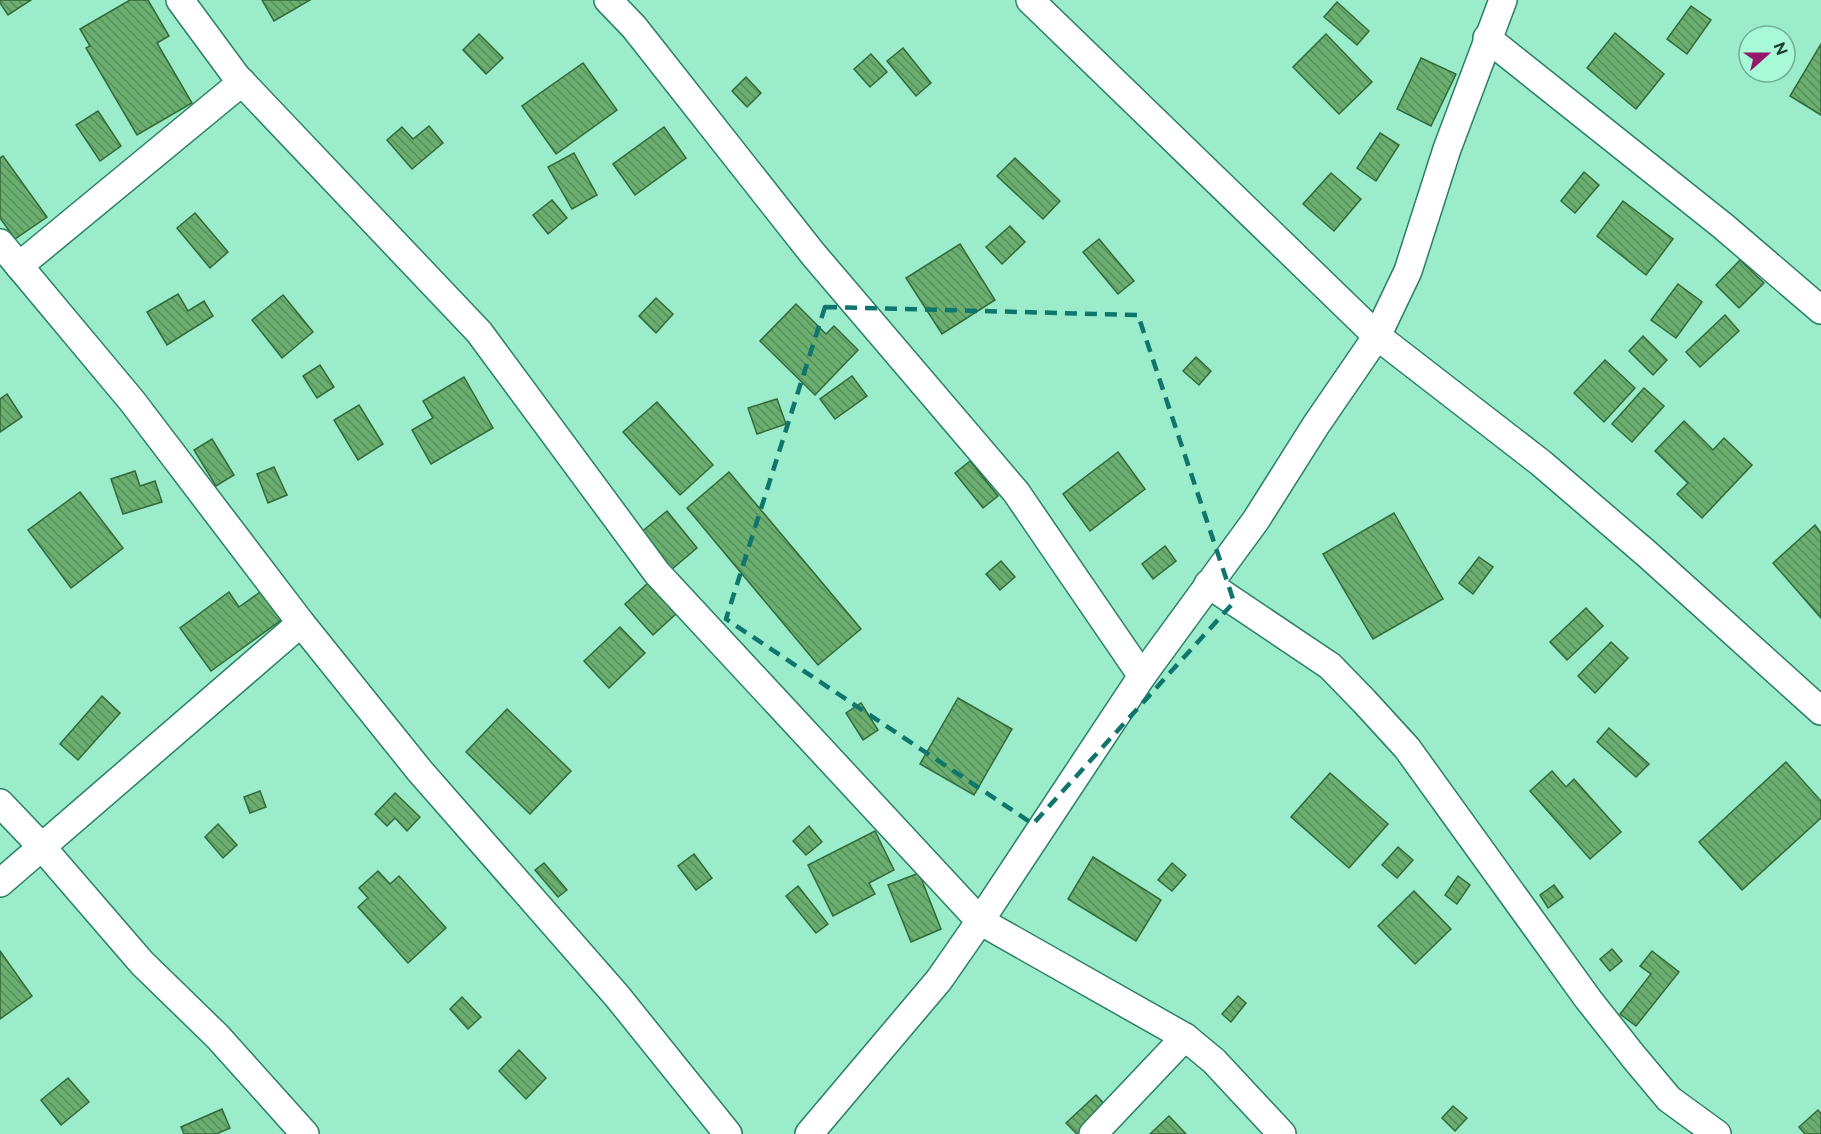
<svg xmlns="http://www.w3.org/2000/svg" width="1821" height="1134" viewBox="0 0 1821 1134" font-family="Raleway,sans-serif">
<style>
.building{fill:url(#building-back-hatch);stroke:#34693a;stroke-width:1.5}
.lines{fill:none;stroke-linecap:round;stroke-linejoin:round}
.minor-casing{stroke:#2a7f62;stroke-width:30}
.minor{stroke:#fff;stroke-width:27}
.marked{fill:none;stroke:#0f766e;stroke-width:4.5;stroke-dasharray:12 8;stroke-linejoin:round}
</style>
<defs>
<pattern id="building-back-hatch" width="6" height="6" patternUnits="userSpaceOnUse" patternTransform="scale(1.5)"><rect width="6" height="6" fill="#6aae70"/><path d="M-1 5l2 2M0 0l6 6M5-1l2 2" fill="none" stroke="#578f5d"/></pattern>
</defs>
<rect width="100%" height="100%" fill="#9aecca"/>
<!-- building -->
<g class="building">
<path d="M0 0H31L8 15 0 3Z"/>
<path d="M130 0H148L169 36 157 43 192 103 137 135 86 48 90 46 80 29Z"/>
<path d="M262 0H310L274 21Z"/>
<path d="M1337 2 1369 31 1357 45 1324 17Z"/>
<path d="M1691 6 1711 20 1687 54 1667 39Z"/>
<path d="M1615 33 1664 74 1636 109 1587 68Z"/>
<path d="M479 34 503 58 486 74 463 50Z"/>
<path d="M1326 34 1372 82 1339 114 1293 67Z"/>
<path d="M1821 44V115L1790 96Z"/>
<path d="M903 48 931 83 916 96 887 61Z"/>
<path d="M871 54 887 72 870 87 854 69Z"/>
<path d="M1421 58 1456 74 1431 126 1397 109Z"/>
<path d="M583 63 617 110 556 154 522 106Z"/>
<path d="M746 77 761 93 747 107 732 91Z"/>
<path d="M98 111 121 146 100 161 76 125Z"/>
<path d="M429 126 443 143 412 169 387 140 402 127 413 139Z"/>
<path d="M664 127 686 158 635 195 613 164Z"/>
<path d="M1380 133 1399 145 1376 181 1357 168Z"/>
<path d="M574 153 597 195 572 209 548 167Z"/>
<path d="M3 156 47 217 15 239 0 218V158Z"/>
<path d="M1015 158 1060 201 1043 219 997 176Z"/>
<path d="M1584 172 1599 185 1575 213 1561 201Z"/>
<path d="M1331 173 1361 199 1334 231 1303 204Z"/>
<path d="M552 200 567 218 548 234 533 215Z"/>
<path d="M1623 201 1673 239 1646 275 1597 236Z"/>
<path d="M195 213 228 252 210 268 177 228Z"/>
<path d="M1010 226 1025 242 1002 264 986 247Z"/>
<path d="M1099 239 1134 281 1118 294 1083 252Z"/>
<path d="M960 244 995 300 942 334 906 278Z"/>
<path d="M1740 260 1764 283 1739 308 1716 285Z"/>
<path d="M1678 284 1702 302 1676 338 1651 320Z"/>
<path d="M178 294 188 311 204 301 213 316 167 345 147 312Z"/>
<path d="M283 295 313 332 282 358 252 320Z"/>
<path d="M656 298 673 314 656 333 639 316Z"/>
<path d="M796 304 826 334 834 326 858 350 815 395 760 341Z"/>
<path d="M1725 315 1739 331 1700 367 1686 352Z"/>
<path d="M1643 336 1667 360 1653 375 1629 351Z"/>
<path d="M1196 357 1211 371 1199 385 1183 371Z"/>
<path d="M1605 360 1635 388 1604 422 1574 393Z"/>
<path d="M320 365 334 387 317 398 303 376Z"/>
<path d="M852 376 867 396 835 419 820 399Z"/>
<path d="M464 377 493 428 431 464 412 430 433 418 423 401Z"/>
<path d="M1644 388 1664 406 1632 442 1612 424Z"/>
<path d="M7 394 22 417 0 432V399Z"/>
<path d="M777 399 786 424 757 434 748 408Z"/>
<path d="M657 402 713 465 680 495 623 432Z"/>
<path d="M359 405 383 444 358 460 334 420Z"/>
<path d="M1684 421 1713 450 1724 438 1752 465 1702 518 1677 494 1688 483 1655 451Z"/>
<path d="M212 439 234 475 216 486 194 450Z"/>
<path d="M1118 452 1145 489 1090 531 1063 494Z"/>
<path d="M970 461 998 496 983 508 955 473Z"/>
<path d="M274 467 287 495 268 503 257 474Z"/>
<path d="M135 471 140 486 155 481 162 502 123 514 111 479Z"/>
<path d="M729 472 861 629 818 665 687 508Z"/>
<path d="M80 492 123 548 71 588 28 530Z"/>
<path d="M667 511 697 548 671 570 640 533Z"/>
<path d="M1394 513 1443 599 1373 639 1323 554Z"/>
<path d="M1815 525 1821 533V618L1773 563Z"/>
<path d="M1165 546 1176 561 1153 579 1142 564Z"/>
<path d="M1479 557 1493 567 1473 594 1459 583Z"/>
<path d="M1001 561 1015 577 1000 590 986 574Z"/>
<path d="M648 583 676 614 653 635 625 604Z"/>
<path d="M263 590 284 618 211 671 180 628 229 592 239 607Z"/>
<path d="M1586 608 1603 626 1567 660 1550 642Z"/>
<path d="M620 627 645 653 609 688 584 661Z"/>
<path d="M1611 642 1628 658 1595 693 1578 676Z"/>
<path d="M102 696 120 713 78 760 60 744Z"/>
<path d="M958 698 1012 729 974 795 920 764Z"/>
<path d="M861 703 878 730 863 740 846 713Z"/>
<path d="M507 709 571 771 530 814 466 752Z"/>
<path d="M1609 728 1649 764 1636 777 1597 742Z"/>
<path d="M1786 762 1821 801V818L1742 890 1699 842Z"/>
<path d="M1552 771 1566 787 1574 779 1621 832 1590 859 1530 791Z"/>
<path d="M1330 773 1388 824 1349 868 1291 817Z"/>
<path d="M260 791 266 807 250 813 244 797Z"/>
<path d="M395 793 420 817 407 831 395 818 387 826 375 814Z"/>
<path d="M218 824 237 845 223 858 205 837Z"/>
<path d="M809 826 822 842 806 855 793 841Z"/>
<path d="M875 831 894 870 869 883 875 894 833 916 808 865Z"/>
<path d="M1398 847 1413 860 1397 878 1382 865Z"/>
<path d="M694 854 712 878 696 890 678 866Z"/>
<path d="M1093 857 1161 900 1136 941 1068 899Z"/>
<path d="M544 863 567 890 558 897 535 870Z"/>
<path d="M1172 863 1186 875 1172 891 1158 880Z"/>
<path d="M378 871 390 884 399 876 446 928 408 963 358 907 368 898 359 888Z"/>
<path d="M919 873 941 929 911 942 888 885Z"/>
<path d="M1458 876 1470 885 1457 904 1445 895Z"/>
<path d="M1554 885 1563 897 1548 908 1540 895Z"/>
<path d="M798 886 828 924 816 933 786 896Z"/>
<path d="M1414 891 1451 929 1415 964 1378 926Z"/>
<path d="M1612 949 1622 961 1610 971 1600 959Z"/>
<path d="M0 951 32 996 0 1019Z"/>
<path d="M1652 951 1679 972 1636 1026 1620 1014 1651 974 1640 966Z"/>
<path d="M1238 996 1246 1003 1231 1022 1222 1014Z"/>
<path d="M462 997 481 1017 468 1029 450 1009Z"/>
<path d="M519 1050 546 1078 526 1099 499 1071Z"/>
<path d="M68 1078 89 1102 61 1125 41 1100Z"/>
<path d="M1096 1095 1111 1111 1087 1134H1077L1066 1123Z"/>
<path d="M1453 1106 1467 1118 1455 1131 1442 1118Z"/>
<path d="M222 1109 230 1128 216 1134H184L181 1127Z"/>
<path d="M1818 1110 1821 1114V1134H1805L1799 1127Z"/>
<path d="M1169 1116 1186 1134H1150Z"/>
</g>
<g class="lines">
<defs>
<g id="minor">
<path d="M180 0 236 76 479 332 657 573 980 921 1185 1037 1214 1061 1282 1134"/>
<path d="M608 0 634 27 813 254 1016 492 1142 676"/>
<path d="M1030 0 1377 336 1541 463 1647 554 1821 711"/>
<path d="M1487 38 1723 226 1821 310"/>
<path d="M0 243 132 401 301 623 419 770 617 996 728 1134"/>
<path d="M19 266 242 82"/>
<path d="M1208 584 1330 666 1364 701 1407 748 1588 999 1633 1056 1669 1099 1717 1134"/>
<path d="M0 803 41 846 142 963 218 1037 305 1134"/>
<path d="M0 883 301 623"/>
<path d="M809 1134 939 980 980 921 1142 676 1256 520 1316 425 1377 336 1408 271 1447 149 1503 0"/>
<path d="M1093 1134 1185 1037"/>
</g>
</defs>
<!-- minor casing -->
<use href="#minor" class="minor-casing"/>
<!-- minor -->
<use href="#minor" class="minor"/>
</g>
<!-- marked area -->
<path class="marked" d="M825 307 1138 315 1234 602 1033 824 726 619Z"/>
<!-- north arrow -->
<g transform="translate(1767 54) rotate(69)"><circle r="28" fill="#a7f9d7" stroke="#70af95" stroke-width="1.5"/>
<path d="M0-4.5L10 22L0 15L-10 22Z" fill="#97156b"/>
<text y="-9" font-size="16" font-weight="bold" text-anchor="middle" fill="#1e4033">N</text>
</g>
</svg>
